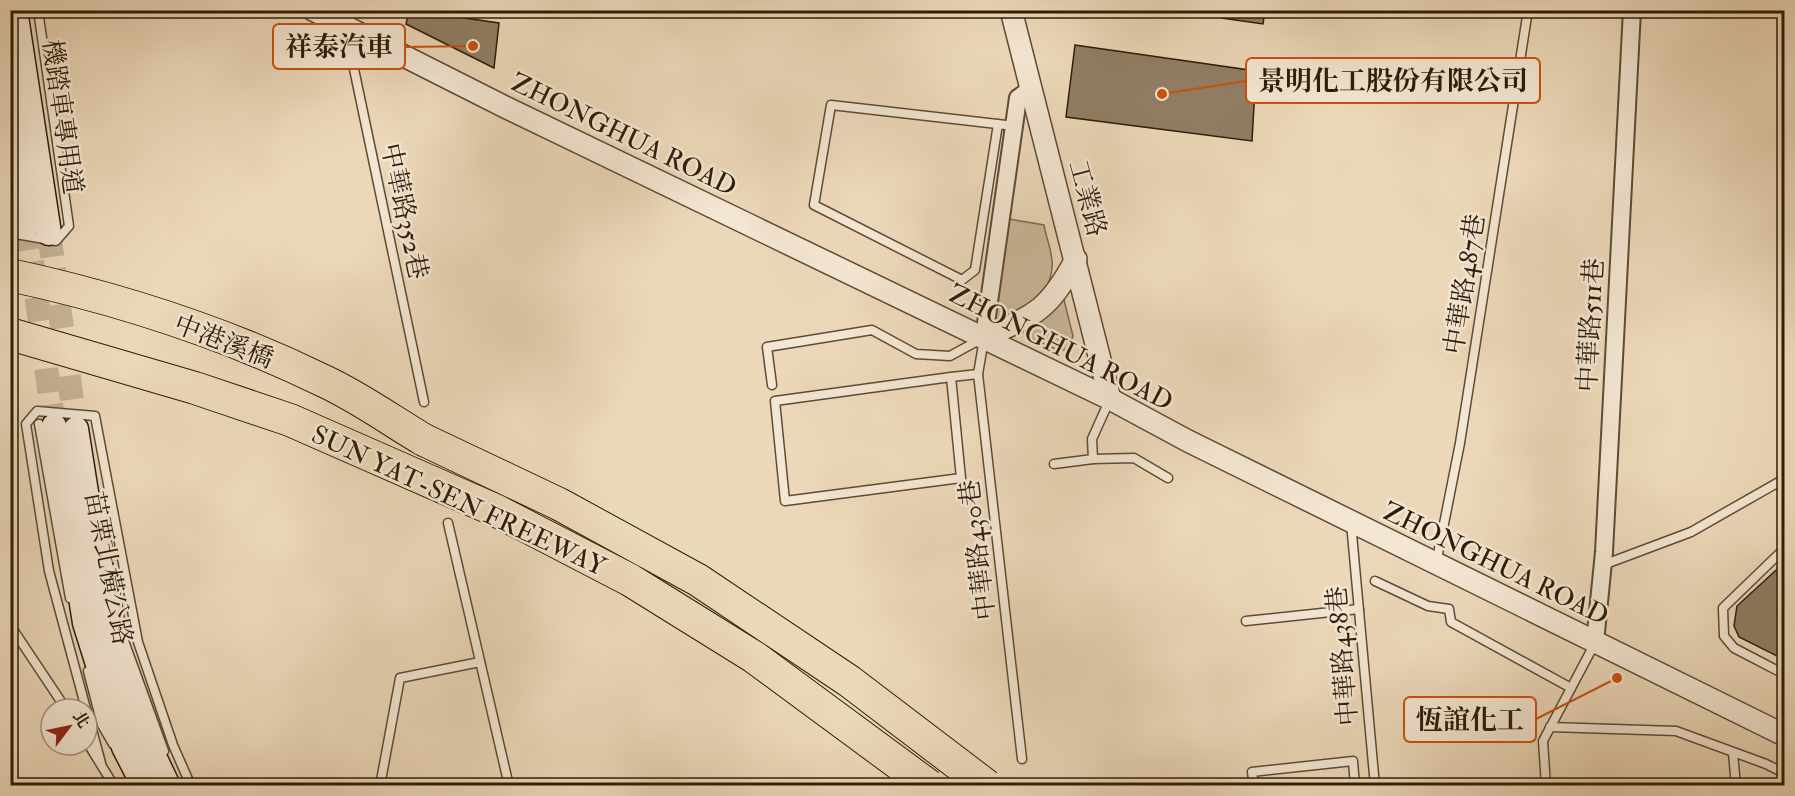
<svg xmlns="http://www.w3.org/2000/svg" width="1795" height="796" viewBox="0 0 1795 796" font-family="'IM FELL Double Pica','Noto Serif TC',serif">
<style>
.green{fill:#ccb89b;stroke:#7c6a52;stroke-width:1.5}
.building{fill:#907e65;stroke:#2d1c09;stroke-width:1.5}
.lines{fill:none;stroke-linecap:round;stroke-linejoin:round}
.secondary-tunnel{stroke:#c6b296;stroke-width:24;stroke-dasharray:24 12;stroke-linecap:butt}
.service-casing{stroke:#5d4b35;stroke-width:11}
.minor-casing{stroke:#5d4b35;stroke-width:20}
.tertiary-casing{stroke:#5d4b35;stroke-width:24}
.secondary-casing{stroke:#2d1c09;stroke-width:27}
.motorway-casing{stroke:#2d1c09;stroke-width:34}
.service{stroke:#f3e6d2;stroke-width:8}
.minor{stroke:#f3e6d2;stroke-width:16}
.tertiary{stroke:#f3e6d2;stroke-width:21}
.secondary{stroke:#f3e6d2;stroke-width:24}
.motorway{stroke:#ecd8b9;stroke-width:32}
.motorway-bridge-casing{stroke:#2d1c09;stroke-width:34;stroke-linecap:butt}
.motorway-bridge{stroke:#ecd8b9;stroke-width:32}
.labels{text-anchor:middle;stroke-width:5;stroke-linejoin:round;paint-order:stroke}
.street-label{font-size:26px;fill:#2d1c09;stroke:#f3e6d2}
.leader{fill:none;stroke:#cc500c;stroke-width:2}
.callout-dot{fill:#cc500c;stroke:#f3e6d2;stroke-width:2}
.callout{fill:#f3e6d2;stroke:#cc500c;stroke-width:2}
.callout-label{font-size:27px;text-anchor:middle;font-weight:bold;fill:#2d1c09}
</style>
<rect width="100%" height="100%" fill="#ecd8b9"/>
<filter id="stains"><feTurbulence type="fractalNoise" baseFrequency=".00333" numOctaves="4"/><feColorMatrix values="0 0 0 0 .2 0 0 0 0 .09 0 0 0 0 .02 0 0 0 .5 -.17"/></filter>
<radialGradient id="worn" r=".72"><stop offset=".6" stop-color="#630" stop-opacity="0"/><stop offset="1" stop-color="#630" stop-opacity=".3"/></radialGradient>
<!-- green -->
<g class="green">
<path d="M1009 219 1044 225C1046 238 1054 255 1052 268 1048 302 1023 313 994 322Z"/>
<path d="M1064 300 1073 336 1069 348 1060 351 1030 338 1029 326 1056 302Z"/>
</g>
<!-- building -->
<g class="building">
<path d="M409 10 499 23 494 68 406 24Z"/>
<path d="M1223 10H1265L1263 24 1222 18Z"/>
<path d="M1075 45 1256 71 1252 141 1066 117Z"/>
<path d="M1785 562V660L1739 637 1734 626 1737 606Z"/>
</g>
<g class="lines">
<!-- secondary-tunnel -->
<g class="secondary-tunnel">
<path d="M27 226 54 426"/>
<path d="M49 233 76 429"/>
</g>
<defs>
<g id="service">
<path d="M352 10 348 29 354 69 424 402"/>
<path d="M998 124 975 270 962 280 814 205 831 105 1006 125 1014 126"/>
<path d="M10 219 11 220"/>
<path d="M10 233 56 241 69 226 38 10"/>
<path d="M984 339 978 374 1022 759"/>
<path d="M951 377 961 478 785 501 775 401 951 377 978 374"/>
<path d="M772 385 767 347 872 330 916 354 950 356 981 339"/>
<path d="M39 424 70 598"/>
<path d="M1093 459 1134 458 1168 478"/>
<path d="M1054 464 1093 459 1092 439 1110 399"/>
<path d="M100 503 123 638 164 751"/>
<path d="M448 523 509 786"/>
<path d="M1351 523 1375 786"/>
<path d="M1784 549 1723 608 1724 636 1734 648 1784 674"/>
<path d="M1436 564 1460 443 1528 10"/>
<path d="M1603 565 1691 532 1784 479"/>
<path d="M1375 581 1428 606 1449 609 1451 622 1571 688"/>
<path d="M1246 621 1359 609"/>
<path d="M10 625 66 709"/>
<path d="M88 671 102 725 113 744"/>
<path d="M86 709 49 571 26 424 37 411 95 416 138 642 173 745 191 786"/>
<path d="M87 711 101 763"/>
<path d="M1550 727 1676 731 1766 764 1784 773"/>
<path d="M87 742 114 786"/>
<path d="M1733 753 1736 786"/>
<path d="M380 786 400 678 480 662"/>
<path d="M1254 786 1252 772 1353 761 1355 786"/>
<path d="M1546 786 1543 741 1595 643"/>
</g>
<g id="minor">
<path d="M984 337 1018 98 1032 88"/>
<path d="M1595 642 1604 552 1632 10"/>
</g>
<g id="tertiary">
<path d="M313 10 505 107 1110 399 1188 441 1784 735"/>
<path d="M1011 10 1110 399"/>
<path d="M984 337C1036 315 1049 310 1076 259"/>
</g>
<g id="secondary">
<path d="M15 10 49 233"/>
<path d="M10 115 27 226"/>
<path d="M54 426 85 623 124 747 144 786"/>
<path d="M76 429 107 625 140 727 168 786"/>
</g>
<path id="motorway" d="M10 275C117 298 228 334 326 382 360 398 392 421 424 440"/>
</defs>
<!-- service casing -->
<use href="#service" class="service-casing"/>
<!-- minor casing -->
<use href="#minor" class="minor-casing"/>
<!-- tertiary casing -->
<use href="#tertiary" class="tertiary-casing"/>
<!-- secondary casing -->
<use href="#secondary" class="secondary-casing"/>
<!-- motorway casing -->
<use href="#motorway" class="motorway-casing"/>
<!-- service -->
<use href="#service" class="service"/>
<!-- minor -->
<use href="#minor" class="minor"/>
<!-- tertiary -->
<use href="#tertiary" class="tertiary"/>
<!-- secondary -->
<use href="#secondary" class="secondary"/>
<!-- motorway -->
<use href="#motorway" class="motorway"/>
<defs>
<g id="motorway-bridge">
<path d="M10 334 195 388 290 420 497 511 630 580 754 657 929 786"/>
<path d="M424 440 559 504 698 580 849 681 987 786"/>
</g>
</defs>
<!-- motorway-bridge casing -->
<use href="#motorway-bridge" class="motorway-bridge-casing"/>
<!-- motorway-bridge -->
<use href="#motorway-bridge" class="motorway-bridge"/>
</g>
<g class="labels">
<!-- street labels -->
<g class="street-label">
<text transform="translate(63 117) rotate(82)" y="9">機踏車專用道</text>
<text transform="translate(624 134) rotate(26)" y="9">ZHONGHUA ROAD</text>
<text transform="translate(1088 198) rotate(75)" y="9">工業路</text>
<text transform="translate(405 211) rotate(78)" y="9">中華路352巷</text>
<text transform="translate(1464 284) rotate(-81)" y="9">中華路487巷</text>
<text transform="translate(1590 325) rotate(-87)" y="9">中華路511巷</text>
<text transform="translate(224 341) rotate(21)" y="9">中港溪橋</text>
<text transform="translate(1061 347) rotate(27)" y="9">ZHONGHUA ROAD</text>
<text transform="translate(459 500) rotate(25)" y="9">SUN YAT-SEN FREEWAY</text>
<text transform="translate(977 550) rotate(-97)" y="9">中華路430巷</text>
<text transform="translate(1496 563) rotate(26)" y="9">ZHONGHUA ROAD</text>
<text transform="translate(109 568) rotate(79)" y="9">苗栗北橫公路</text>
<text transform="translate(1342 656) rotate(-95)" y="9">中華路438巷</text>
</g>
</g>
<!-- callouts -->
<path class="leader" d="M473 46L405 47M1162 94L1246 81M1617 678L1536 719"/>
<g class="callout-dot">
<circle cx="473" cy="46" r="6"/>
<circle cx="1162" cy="94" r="6"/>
<circle cx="1617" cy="678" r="6"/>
</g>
<g class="callout">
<rect x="273" y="24" width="132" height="45" rx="6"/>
<rect x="1246" y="58" width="294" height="45" rx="6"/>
<rect x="1404" y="697" width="132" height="45" rx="6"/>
</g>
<g class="callout-label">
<text x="339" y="56">祥泰汽車</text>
<text x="1393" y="90">景明化工股份有限公司</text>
<text x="1470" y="729">恆誼化工</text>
</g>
<!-- margin -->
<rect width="1795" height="796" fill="none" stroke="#ecd8b9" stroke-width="36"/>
<rect x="12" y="12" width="1771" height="772" fill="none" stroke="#2d1c09" stroke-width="3"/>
<rect x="18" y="18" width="1759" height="760" fill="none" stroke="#2d1c09" stroke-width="1.5"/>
<!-- north arrow -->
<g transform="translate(69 727) rotate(58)"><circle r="28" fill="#f3e6d2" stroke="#a49582" stroke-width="1.5"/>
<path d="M0-4.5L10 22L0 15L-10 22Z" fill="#8f2418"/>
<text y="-9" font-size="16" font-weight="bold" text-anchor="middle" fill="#2d1c09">北</text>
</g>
<rect width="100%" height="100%" filter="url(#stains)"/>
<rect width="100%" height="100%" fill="url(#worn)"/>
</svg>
